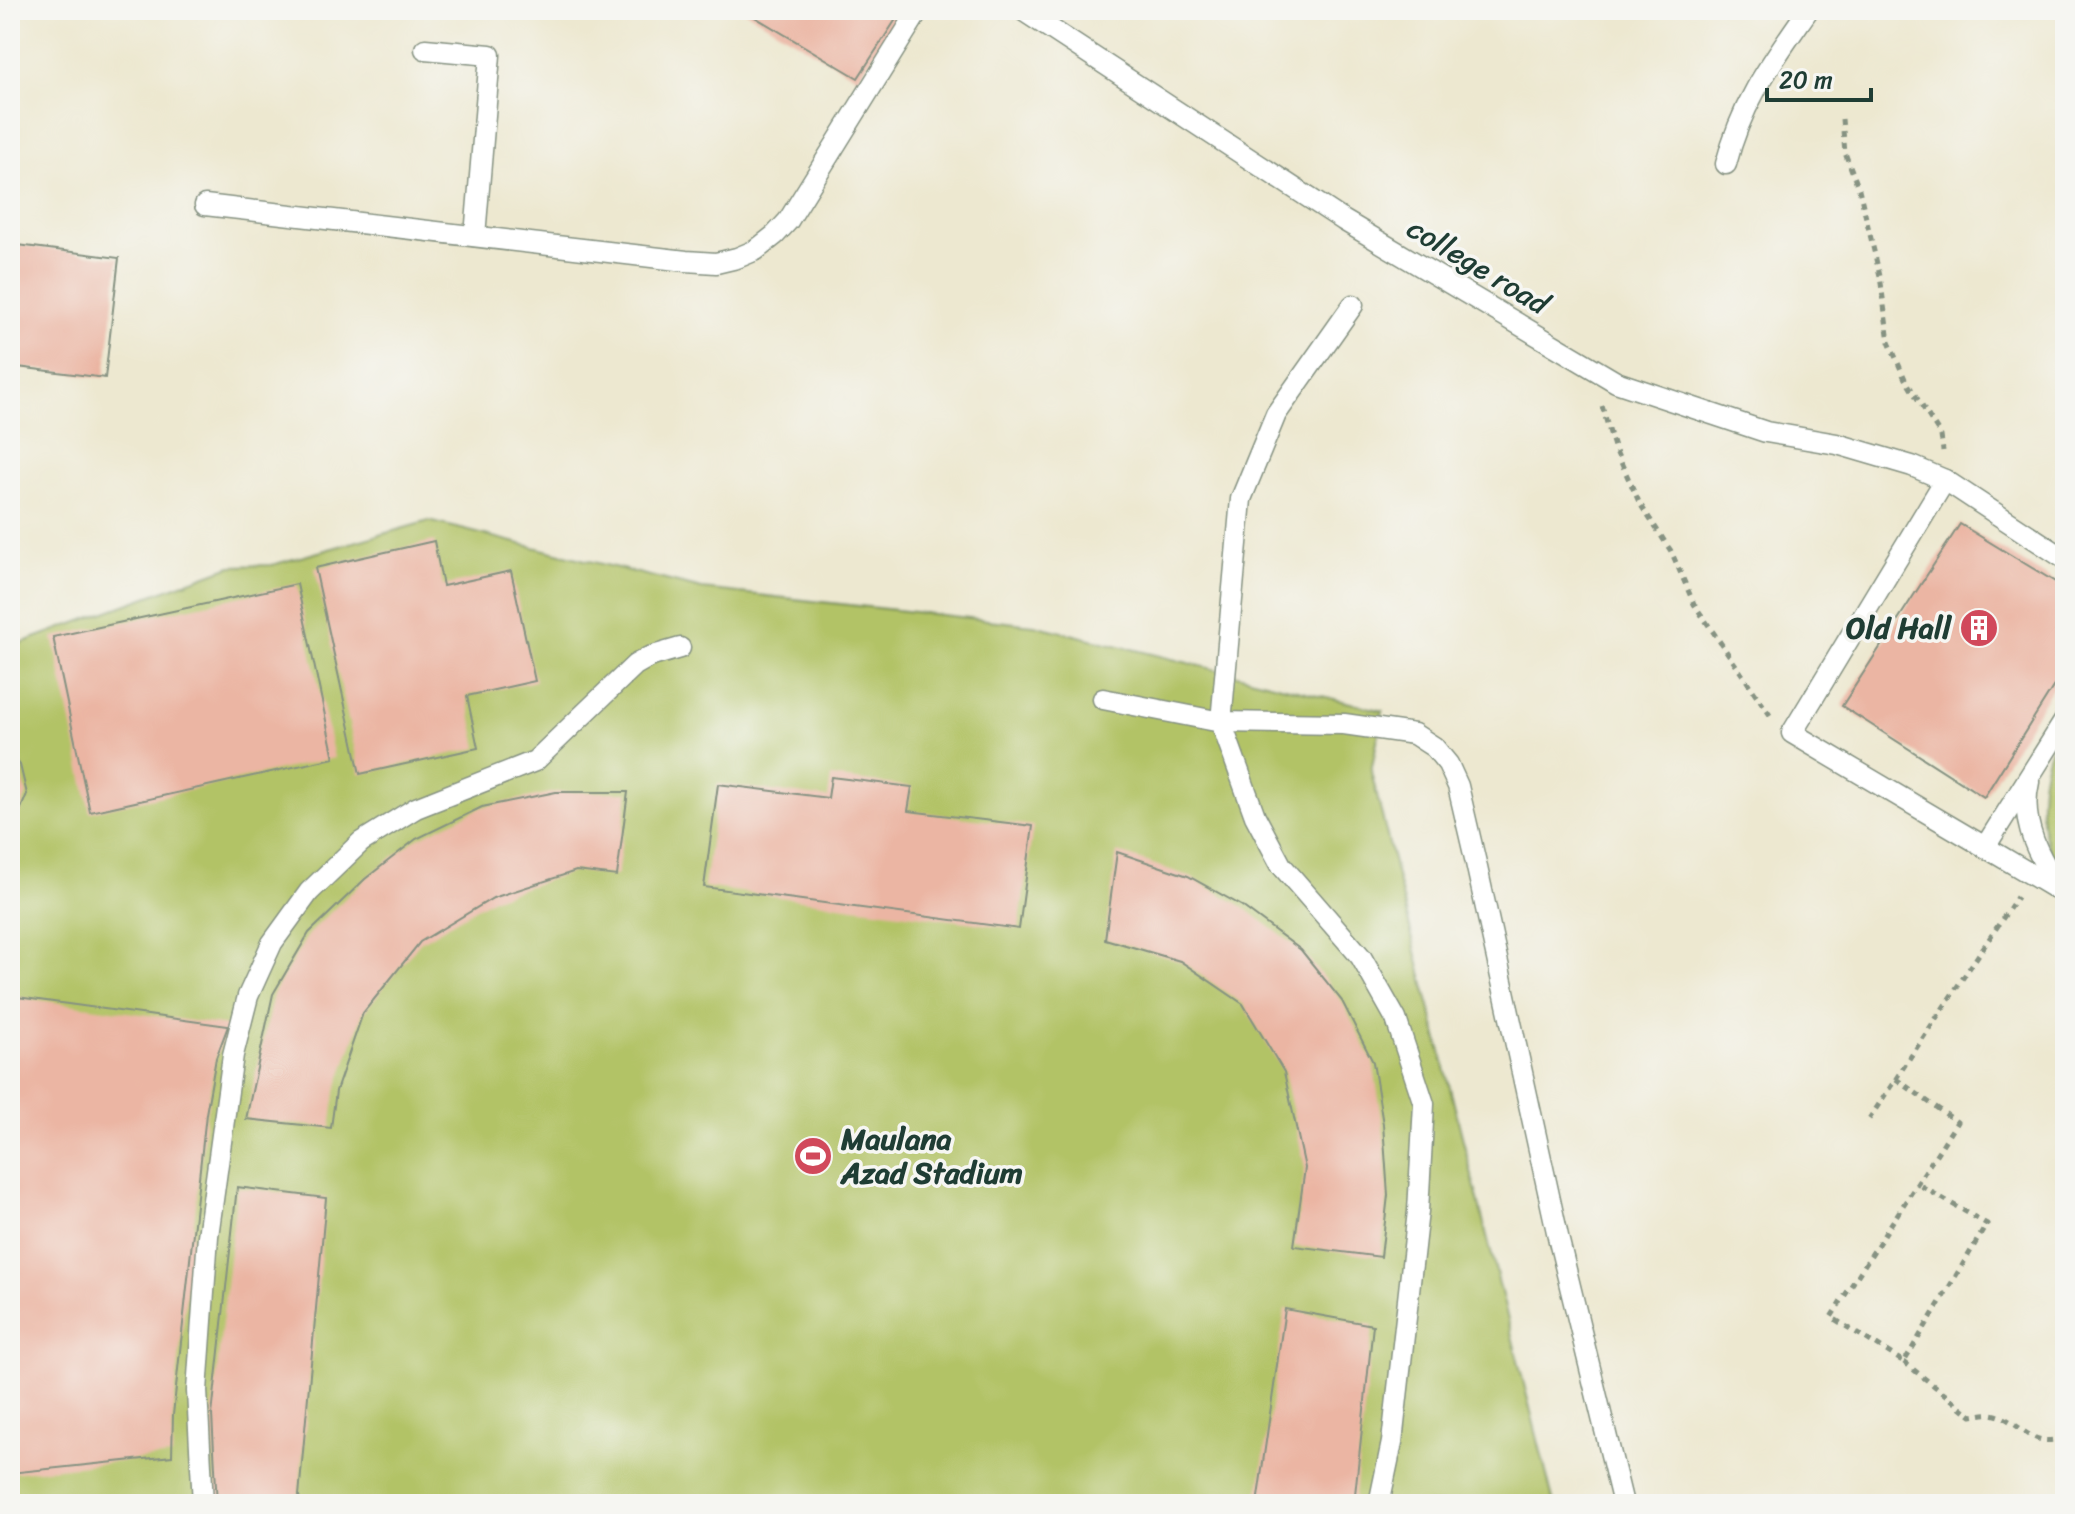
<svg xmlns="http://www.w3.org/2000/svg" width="2075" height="1514" viewBox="0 0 2075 1514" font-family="Sriracha,sans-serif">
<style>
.green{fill:#b2c366;stroke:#68804d;stroke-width:2}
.building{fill:#ebb5a3}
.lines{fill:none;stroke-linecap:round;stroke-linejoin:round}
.lane-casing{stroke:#869282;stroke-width:23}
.path{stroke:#869282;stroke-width:5;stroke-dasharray:6 6;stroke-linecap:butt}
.lane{stroke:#fff;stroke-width:20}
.labels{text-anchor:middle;stroke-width:7;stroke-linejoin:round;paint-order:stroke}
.street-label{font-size:30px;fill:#1f3d34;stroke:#f6f6f2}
.poi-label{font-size:30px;font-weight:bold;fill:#1f3d34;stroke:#f6f6f2;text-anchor:end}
</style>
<rect width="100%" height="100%" fill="#f6f6f2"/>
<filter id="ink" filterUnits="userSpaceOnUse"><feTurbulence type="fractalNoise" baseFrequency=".0125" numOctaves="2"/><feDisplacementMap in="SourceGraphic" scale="16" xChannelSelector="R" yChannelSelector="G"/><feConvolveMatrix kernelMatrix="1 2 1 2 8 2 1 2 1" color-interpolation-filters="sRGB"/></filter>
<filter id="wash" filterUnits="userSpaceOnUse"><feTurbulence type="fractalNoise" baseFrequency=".006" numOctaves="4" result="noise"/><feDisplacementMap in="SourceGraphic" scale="32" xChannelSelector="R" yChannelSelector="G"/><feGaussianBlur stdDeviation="1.8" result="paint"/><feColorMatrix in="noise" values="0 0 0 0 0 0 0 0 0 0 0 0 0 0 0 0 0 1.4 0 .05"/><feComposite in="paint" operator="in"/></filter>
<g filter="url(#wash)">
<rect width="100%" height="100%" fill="#ede8d0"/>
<!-- green -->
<g class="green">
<path d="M429 521 702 589 1034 625 1383 711 1371 772 1554 1504H10V647L231 566 272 565Z"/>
<path d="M2065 720V880C2031 833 2035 767 2065 720Z"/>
</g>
<g id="blocks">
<!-- building -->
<g class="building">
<path d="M743 10H902L858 78Z"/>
<path d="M10 244 119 258 105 378 10 366Z"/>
<path d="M1960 524 2065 588V668L1984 797 1842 706Z"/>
<path d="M434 541 443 586 511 571 535 681 467 696 478 748 360 774 315 568Z"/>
<path d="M297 584 334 758 90 812 53 637Z"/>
<path d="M10 752 20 765 27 794 18 816 10 823Z"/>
<path d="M831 777 912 787 908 811 1033 826 1019 929 704 887 718 784 828 798Z"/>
<path d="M556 792H628L617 876 576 871 493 898 420 942 363 1013 336 1091 331 1128 246 1119 273 994 309 933 365 879 416 839 482 807Z"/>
<path d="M1117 852 1188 876 1242 906 1301 950 1342 1001 1373 1062 1383 1124 1388 1195 1381 1257 1294 1246 1305 1168 1284 1072 1243 1004 1180 961 1105 939Z"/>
<path d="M10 996 228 1026 216 1058 206 1114 173 1415 172 1456 10 1473Z"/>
<path d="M237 1187 326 1198 299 1496 302 1504H217L212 1415Z"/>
<path d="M1285 1309 1373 1325 1354 1504H1257Z"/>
</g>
</g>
</g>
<g filter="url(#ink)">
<use href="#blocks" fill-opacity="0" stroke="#869282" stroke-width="2"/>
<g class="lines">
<defs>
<g id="lane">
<path d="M1022 10 1343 220 1616 382 1766 432 1837 444 1912 466 1945 480"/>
<path d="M425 49 490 55 475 236"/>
<path d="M1726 164C1742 101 1772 62 1808 10"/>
<path d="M205 205 686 261 716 263 737 258 756 250 775 235 788 221 919 10"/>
<path d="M1353 305 1276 414 1241 499 1221 722 1344 724 1414 734 1434 747 1448 764 1458 786 1476 863 1559 1241 1623 1504"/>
<path d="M2065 559 1945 480 1792 733 1985 847 2065 720"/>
<path d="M1103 699 1221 722 1255 816 1281 865 1361 957 1396 1019 1424 1104 1418 1211 1392 1442 1379 1504"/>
<path d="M2029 782C2019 823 2040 860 2063 893"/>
<path d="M1985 847 2061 892"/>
<path d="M203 1504 197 1391 208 1236 233 1055 248 996 272 943 309 892 361 842 416 808 535 761 635 665 649 657 680 648"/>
</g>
</defs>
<!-- lane casing -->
<use href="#lane" class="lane-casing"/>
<!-- path -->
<g class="path">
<path d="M1842 119 1845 153 1859 189 1880 276 1889 342 1905 379 1941 436 1943 451"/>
<path d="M1602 406 1614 447 1640 504 1671 551 1694 604 1772 718"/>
<path d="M1896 1079 1957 1122 1831 1317 1904 1362 1987 1224 1916 1183"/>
<path d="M1869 1119 2017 897"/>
<path d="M1904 1362 1972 1416C1978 1415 1987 1413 1992 1414 2021 1419 2029 1451 2065 1437"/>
</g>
<!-- lane -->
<use href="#lane" class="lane"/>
</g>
</g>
<!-- icons -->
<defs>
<symbol id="building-disc" viewBox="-11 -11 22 22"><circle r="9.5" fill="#d1495b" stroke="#f6f6f2"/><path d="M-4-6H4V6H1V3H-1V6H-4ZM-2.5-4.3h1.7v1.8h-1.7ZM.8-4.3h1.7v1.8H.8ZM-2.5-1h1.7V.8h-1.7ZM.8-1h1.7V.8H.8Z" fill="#fff"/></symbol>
<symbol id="stadium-disc" viewBox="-11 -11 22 22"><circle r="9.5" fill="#d1495b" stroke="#f6f6f2"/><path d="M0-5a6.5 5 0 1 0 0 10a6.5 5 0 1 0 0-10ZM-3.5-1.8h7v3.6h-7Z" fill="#fff"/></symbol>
</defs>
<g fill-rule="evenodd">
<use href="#building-disc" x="1957" y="606" width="44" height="44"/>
<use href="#stadium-disc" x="791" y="1134" width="44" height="44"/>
</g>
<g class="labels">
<!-- street labels -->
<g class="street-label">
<text transform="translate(1478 266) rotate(31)" y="10">college road</text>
</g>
<!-- poi labels -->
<g class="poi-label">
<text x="1951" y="638">Old Hall</text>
<text x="841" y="1149" text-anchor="start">Maulana<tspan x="841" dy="34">Azad Stadium</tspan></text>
</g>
</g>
<!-- margin -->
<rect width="2075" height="1514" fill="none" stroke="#f6f6f2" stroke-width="40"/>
<!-- scale -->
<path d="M1767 88v12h104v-12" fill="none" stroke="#1f3d34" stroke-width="4"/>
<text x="1779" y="88" font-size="24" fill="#1f3d34" stroke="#f6f6f2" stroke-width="6" paint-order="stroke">20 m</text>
</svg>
